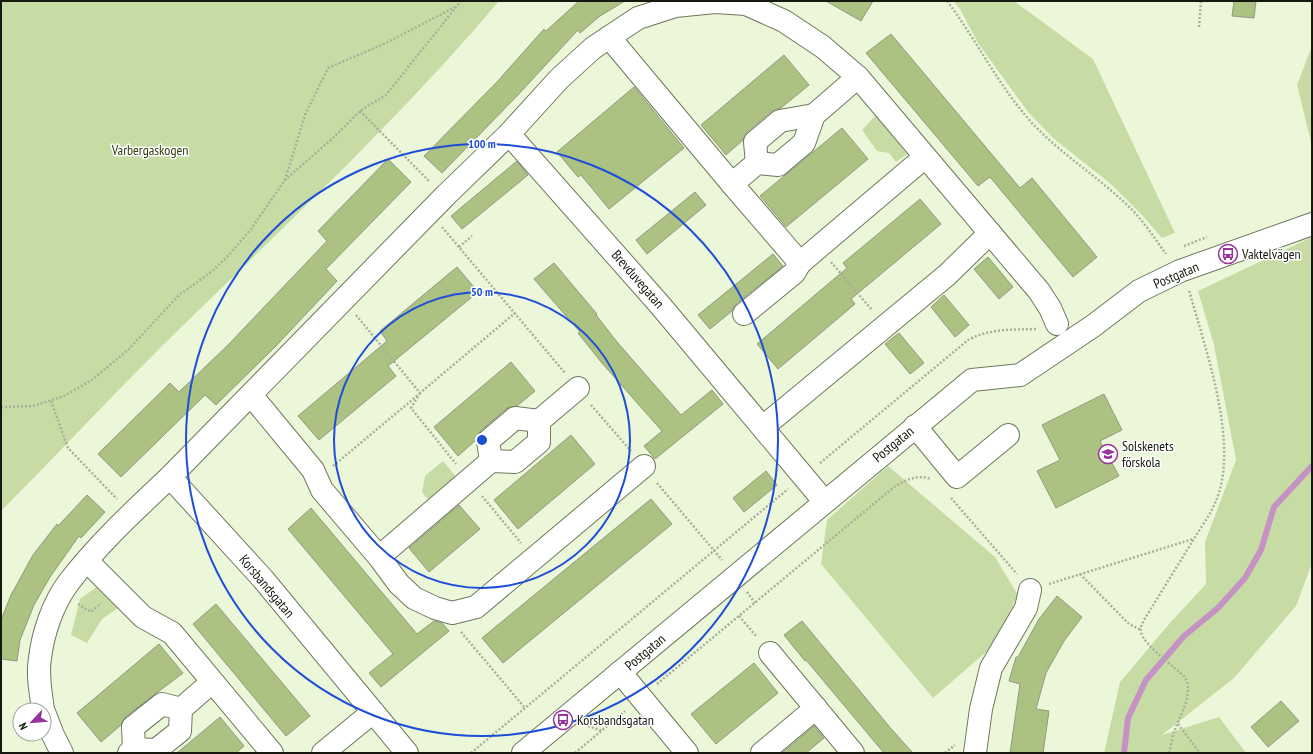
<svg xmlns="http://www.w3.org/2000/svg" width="1313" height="754" viewBox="0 0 1313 754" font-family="'PT Sans Narrow',sans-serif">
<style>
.green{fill:#c7dca5}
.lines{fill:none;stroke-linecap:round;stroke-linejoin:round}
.stream{stroke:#c492c3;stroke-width:6}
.building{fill:#abc282;stroke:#919b80}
.minor-casing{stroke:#6e785e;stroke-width:24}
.path{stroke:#a8b099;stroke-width:2.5;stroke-dasharray:2 2;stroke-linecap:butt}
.minor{stroke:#fff;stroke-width:22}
.ring{fill:none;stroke:#1d4ed8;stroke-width:2}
.labels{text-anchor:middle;stroke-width:3;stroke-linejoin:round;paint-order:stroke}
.park-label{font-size:14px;fill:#303e0e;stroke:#fff}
.poi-label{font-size:14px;fill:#16190f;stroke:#fff;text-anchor:start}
.street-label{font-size:14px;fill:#16190f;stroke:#fff}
.centre{fill:#1d4ed8;stroke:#fff;stroke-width:2}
.ring-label{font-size:12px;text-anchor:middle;font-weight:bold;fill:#1d4ed8;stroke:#fff;stroke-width:3;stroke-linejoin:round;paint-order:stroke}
</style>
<rect width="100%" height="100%" fill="#ecf7d9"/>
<!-- green -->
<g class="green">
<path d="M1 1H499C395 124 276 234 161 347 107 401 55 457 1 511Z"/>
<path d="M953 1H1014L1093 59 1175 233 1162 238 1142 215 1112 185 1053 138 1028 112 978 43 960 9Z"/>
<path d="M1312 46V146L1297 85Z"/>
<path d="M876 115 907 154 896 162 889 153 877 151 862 130Z"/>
<path d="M1312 237V563L1296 606 1234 678 1162 735 1219 717 1246 753H1104L1120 682 1170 623 1206 584 1205 542 1236 460 1214 345 1198 291Z"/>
<path d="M443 461 457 478 430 502 422 492 425 476Z"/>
<path d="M888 466 995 557 1018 595 993 646 933 698 821 564 827 520Z"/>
<path d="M98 586 118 608 102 619 87 643 71 635 80 599Z"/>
</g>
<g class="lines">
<!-- stream -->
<path class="stream" d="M1124 753 1128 718 1146 680 1184 636 1218 608 1245 578 1261 550 1274 507 1312 466"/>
</g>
<!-- building -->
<g class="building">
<path d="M579 1H625L600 16 580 33 578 30 517 96 442 173 424 156 496 83 544 29 546 31Z"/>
<path d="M826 1H873L861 21Z"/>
<path d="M1234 1H1256L1254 18 1232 16Z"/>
<path d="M891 34 1020 188 1032 178 1097 257 1073 277 990 177 978 186 866 53Z"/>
<path d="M784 55 809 85 781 108 772 111 747 132 743 140 726 155 701 125Z"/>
<path d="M634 87 684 148 609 209 581 175 578 177 557 152Z"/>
<path d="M842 128 868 159 786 227 760 196Z"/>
<path d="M388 159 411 182 326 269 337 281 276 346 216 405 205 395 121 477 98 454 170 383 179 392 229 344 327 241 318 231Z"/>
<path d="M517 161 528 175 462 229 451 216Z"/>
<path d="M695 192 706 205 647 254 636 240Z"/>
<path d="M920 199 941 224 851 299 855 304 778 369 757 344 847 268 843 263Z"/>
<path d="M773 254 783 266 736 304 732 311 710 329 698 315Z"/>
<path d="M988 257 1013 287 999 299 974 269Z"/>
<path d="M554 263 597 314 596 315 617 342 681 415 712 390 723 404 655 459 644 446 662 431 601 362 578 333 580 332 534 279Z"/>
<path d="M457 267 478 292 388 366 396 376 319 440 298 416 387 341 380 331Z"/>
<path d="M944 295 969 325 955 337 931 307Z"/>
<path d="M899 333 924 363 910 374 885 344Z"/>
<path d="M511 362 535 391 517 406 507 408 480 431 476 440 458 456 434 427Z"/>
<path d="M1104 394 1122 430 1100 441 1119 476 1056 508 1037 471 1060 460 1042 425Z"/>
<path d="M571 435 595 464 518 529 494 500Z"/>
<path d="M766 471 777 485 744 512 733 498Z"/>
<path d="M87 495 105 512 81 538 79 536 50 577 34 605 20 640 17 661 1 659V620L11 595 33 555 57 524 58 526Z"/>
<path d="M651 499 672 524 503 663 482 638Z"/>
<path d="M459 505 480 529 429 572 409 548Z"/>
<path d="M311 508 417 634 434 621 442 623 449 631 381 687 369 673 393 654 288 529Z"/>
<path d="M1057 596 1082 617 1064 641 1046 673 1036 709 1049 711 1043 753H1010L1020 684 1009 681 1016 657H1018L1039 619Z"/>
<path d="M216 604 310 716 286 736 193 624Z"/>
<path d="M802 621 893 731 913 753H884L806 660 805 661 784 635Z"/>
<path d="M159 644 183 673 125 717 121 725 101 742 77 713Z"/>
<path d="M754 663 778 693 716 744 691 714Z"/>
<path d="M1281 701 1299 721 1268 747 1251 727Z"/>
<path d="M220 717 244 746 236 753H177Z"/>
<path d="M814 726 824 738 806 753H782Z"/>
</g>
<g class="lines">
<defs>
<g id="minor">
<path d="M609 37 732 184 800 263"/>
<path d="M509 134 660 305 824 501"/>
<path d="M757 163 755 142 780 121 814 115"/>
<path d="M732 184 757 163 778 165 804 143 814 115 858 77"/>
<path d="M744 314 794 273 800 263 925 157"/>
<path d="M251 395 313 470 322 490 379 557 399 584 414 598 435 608 452 613 476 607 644 466"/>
<path d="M915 426 957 477 1008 435"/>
<path d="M763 427 947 275 990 233"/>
<path d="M491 461 488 441 515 418 539 421"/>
<path d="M170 477 263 579 407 753"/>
<path d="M379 557 491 461 515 462 539 442V421L578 388"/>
<path d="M87 561 143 617 172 633 272 753"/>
<path d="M770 653 853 753"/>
<path d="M620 672 687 753"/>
<path d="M43 710C41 693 37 676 40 658 43 633 53 603 69 582 98 544 135 510 170 477L445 196 509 134 559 79 593 48 638 18 675 6 715 2 746 4 784 21 823 47 858 77 1039 291 1050 308 1057 324"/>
<path d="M44 712 53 735 62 753"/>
<path d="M134 749 133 727 162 704 181 709"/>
<path d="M129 753 134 749 156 750 180 731 181 709 212 682"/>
<path d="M323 753 373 712"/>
<path d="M523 753 972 380 1020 375 1093 326 1139 291 1180 271 1312 224"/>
<path d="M762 753 816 708"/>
<path d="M975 753 981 709 991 668 1026 608 1030 590"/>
</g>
</defs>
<!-- minor casing -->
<use href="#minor" class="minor-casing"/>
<!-- path -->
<g class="path">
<path d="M947 1C978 42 997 84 1032 123 1060 153 1095 175 1124 202 1141 217 1153 236 1166 254"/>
<path d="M1199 27 1201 1"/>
<path d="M360 111 430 182"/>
<path d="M285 180 305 115 328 68 386 43 455 7"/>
<path d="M442 227 565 373"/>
<path d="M1184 246 1207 237"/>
<path d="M459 247 472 236"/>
<path d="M831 262 872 310"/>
<path d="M356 315 420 393 515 313"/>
<path d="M420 393 411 408 456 464"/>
<path d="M51 401 68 448 117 499"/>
<path d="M591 405 631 451"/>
<path d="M1 407 33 406 64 396 92 380 128 350 179 295 211 272 228 256 251 229 285 180 333 138 360 111 386 95 461 1"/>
<path d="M820 463 968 340C990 328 1012 330 1036 329"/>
<path d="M333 466 418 395"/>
<path d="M657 483 722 560"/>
<path d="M482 496 521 543"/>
<path d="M951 498 1017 574"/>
<path d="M1080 574 1129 624 1141 630"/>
<path d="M1049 584 1193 539"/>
<path d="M747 592 755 603"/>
<path d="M78 604 91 612 101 603"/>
<path d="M739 616 757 637"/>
<path d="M461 632 525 708"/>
<path d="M657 684 894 487C906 480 917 474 931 479"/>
<path d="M1178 724 1200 753"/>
<path d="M588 726 602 731"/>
<path d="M471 753 788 489"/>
<path d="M575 753 625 711"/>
<path d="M945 753 955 745"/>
<path d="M1169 753C1171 746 1172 738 1174 732 1180 715 1195 692 1184 676 1175 668 1142 643 1141 632 1140 628 1142 624 1144 620 1160 594 1176 568 1192 542 1199 530 1209 517 1215 503 1241 446 1205 349 1189 290"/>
</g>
<!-- minor -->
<use href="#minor" class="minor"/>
</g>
<!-- distance rings -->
<g class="ring">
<circle cx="482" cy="440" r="148"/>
<circle cx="482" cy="440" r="296"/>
</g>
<!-- icons -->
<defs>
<symbol id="bus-ring" viewBox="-11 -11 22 22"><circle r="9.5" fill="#fff" stroke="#97339a" stroke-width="1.5"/><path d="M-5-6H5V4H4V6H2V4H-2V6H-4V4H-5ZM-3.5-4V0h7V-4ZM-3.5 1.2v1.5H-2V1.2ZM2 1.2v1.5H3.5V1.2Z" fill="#97339a"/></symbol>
<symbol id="school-ring" viewBox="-11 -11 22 22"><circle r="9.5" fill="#fff" stroke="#97339a" stroke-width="1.5"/><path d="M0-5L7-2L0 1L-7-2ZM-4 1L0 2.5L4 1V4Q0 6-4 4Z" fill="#97339a"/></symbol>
</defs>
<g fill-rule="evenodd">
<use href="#bus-ring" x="1217" y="243" width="22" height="22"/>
<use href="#school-ring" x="1097" y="443" width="22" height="22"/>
<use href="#bus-ring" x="552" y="709" width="22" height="22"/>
</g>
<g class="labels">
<!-- park labels -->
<g class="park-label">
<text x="150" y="155">Varbergaskogen</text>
</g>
<!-- poi labels -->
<g class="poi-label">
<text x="1242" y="259">Vaktelvägen</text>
<text x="1122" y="451">Solskenets<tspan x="1122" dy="16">förskola</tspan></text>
<text x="577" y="725">Korsbandsgatan</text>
</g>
<!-- street labels -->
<g class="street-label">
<text transform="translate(1176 275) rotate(-23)" y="5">Postgatan</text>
<text transform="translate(638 279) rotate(49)" y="5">Brevduvegatan</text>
<text transform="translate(893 444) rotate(-39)" y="5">Postgatan</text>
<text transform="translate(267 586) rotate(50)" y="5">Korsbandsgatan</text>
<text transform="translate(645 652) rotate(-40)" y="5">Postgatan</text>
</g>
</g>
<circle cx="482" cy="440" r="6" class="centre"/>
<g class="ring-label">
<text x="482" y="148">100 m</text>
<text x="482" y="296">50 m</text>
</g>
<!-- border -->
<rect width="1313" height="754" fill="none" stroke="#16190f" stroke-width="4"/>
<!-- north arrow -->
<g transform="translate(32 722) rotate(244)"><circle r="19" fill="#ffffff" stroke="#a2a39f"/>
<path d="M0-3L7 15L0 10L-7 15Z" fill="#97339a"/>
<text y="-6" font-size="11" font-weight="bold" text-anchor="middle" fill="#16190f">N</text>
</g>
</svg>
